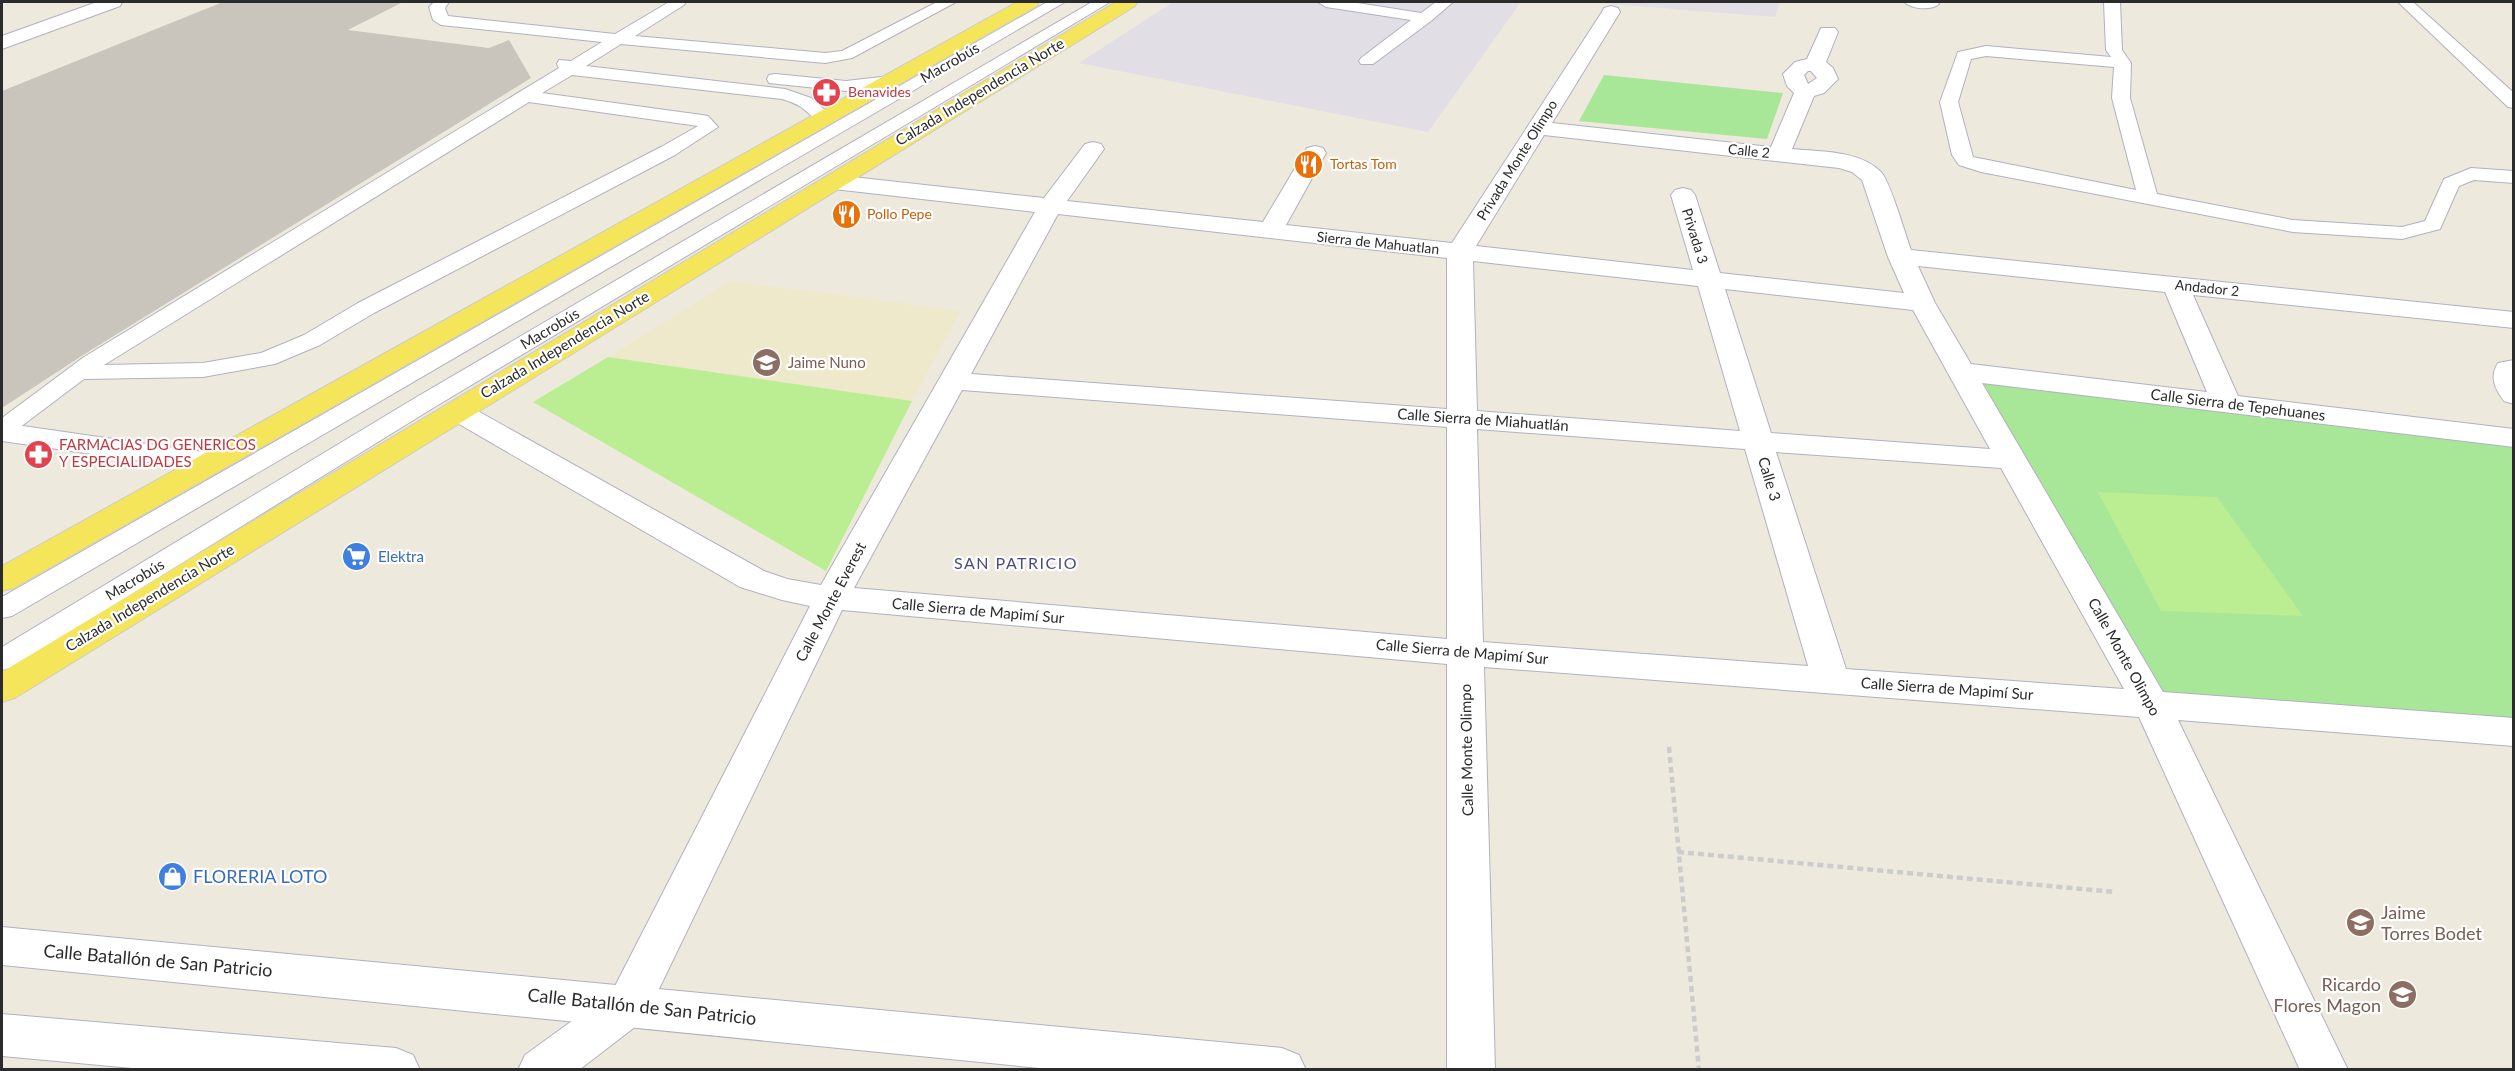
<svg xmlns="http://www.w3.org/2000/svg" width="2515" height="1071" viewBox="0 0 2515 1071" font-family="Lato,sans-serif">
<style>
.industrial{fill:#e1dee6}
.education{fill:#efe9cc}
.green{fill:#a8e698}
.pitch{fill:#bbed93}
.building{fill:#c9c5bd}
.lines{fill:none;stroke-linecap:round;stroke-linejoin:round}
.lane-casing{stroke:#b1b1bf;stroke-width:2}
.street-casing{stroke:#b1b1bf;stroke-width:2}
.secondary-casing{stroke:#b1b1bf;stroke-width:2}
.primary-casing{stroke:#ccc;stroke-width:2}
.path{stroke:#ccc;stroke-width:4.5;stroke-dasharray:6 4;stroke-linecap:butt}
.lane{fill:#fff;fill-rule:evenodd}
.street{fill:#fff;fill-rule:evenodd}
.secondary{fill:#fff;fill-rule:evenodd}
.primary{fill:#f5e55b;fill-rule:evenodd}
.labels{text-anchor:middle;stroke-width:4.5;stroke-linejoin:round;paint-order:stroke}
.far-health-label{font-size:14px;fill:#be3a42;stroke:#fff;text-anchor:start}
.far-street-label{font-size:14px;fill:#2b2b2b;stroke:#fff}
.far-food-label{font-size:14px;fill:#c56008;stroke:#fff;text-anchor:start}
.street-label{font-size:15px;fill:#2b2b2b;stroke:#fff}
.education-label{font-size:15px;fill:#785e54;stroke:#fff;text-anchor:start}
.health-label{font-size:15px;fill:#be3a42;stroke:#fff;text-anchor:start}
.shop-label{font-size:15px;fill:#366cbe;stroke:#fff;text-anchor:start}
.neighbourhood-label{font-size:16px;letter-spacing:1.5px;fill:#4a4c7e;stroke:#fff}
.near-shop-label{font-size:18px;fill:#366cbe;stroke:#fff;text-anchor:start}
.near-education-label{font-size:18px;fill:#785e54;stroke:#fff;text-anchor:start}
.near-street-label{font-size:18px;fill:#2b2b2b;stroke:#fff}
</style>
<rect width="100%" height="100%" fill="#eee9dd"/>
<!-- industrial -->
<g class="industrial">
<path d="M1173 2H1521L1428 132 1079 63Z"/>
<path d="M1585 2H1780L1775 17Z"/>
</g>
<!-- education -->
<path class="education" d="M731 281 961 311 912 401 608 357Z"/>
<!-- green -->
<g class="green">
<path d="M1604 75 1783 93 1767 139 1579 121Z"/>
<path d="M1963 372 2513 438V732L2152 705Z"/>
</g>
<!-- pitch -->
<g class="pitch">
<path d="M608 357 912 401 826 571 533 402Z"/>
<path d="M2098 492 2217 497 2303 616 2161 611Z"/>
</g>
<!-- building -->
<path class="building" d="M223 2H403L348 30 489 48 509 40 531 78 83 355 2 408V91Z"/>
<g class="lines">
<defs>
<g id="lane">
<path d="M434 2H449L445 8 448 16 615 34 669 2H686L684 5 635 36 825 53 842 51 937 2H956L852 58 825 63 621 44 586 66 785 89 811 98 834 118 831 122C817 125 811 114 801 107 795 103 788 101 782 99L572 75 542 93 702 115 708 116 718 127 675 155 374 313 320 345 275 364 203 377 84 379 11 434 2 436V418L84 357 559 68 557 64 559 60 571 61 602 42 441 25 433 20 429 7ZM529 102 698 126 661 147 358 303 304 335 261 353 203 363 104 365Z"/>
<path d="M1047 2H1065L12 616 2 618V597Z"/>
<path d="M1092 2H1110L433 408 13 667 2 670V647L415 398Z"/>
<path d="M1318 2H1351L1421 13 1436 2H1453L1431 21 1373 64H1361L1359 61 1361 58 1411 20 1326 7Z"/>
<path d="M1904 2H1937L1939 4C1931 11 1912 9 1904 2Z"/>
<path d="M2104 2H2120L2122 50 2131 63 2130 98 2157 194 2293 220 2402 227 2425 221 2444 179 2471 168 2514 171V183L2474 180 2459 186 2440 229 2402 239 2293 232 1981 172 1959 165 1952 155 1940 102 1958 52 1986 46 2111 57 2106 50ZM1986 56 2114 67 2112 98 2136 190 1973 157 1958 102 1971 59Z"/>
<path d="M2398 2H2413L2514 93V108L2508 107Z"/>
<path d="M775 74 846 81 890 76 896 77 898 81 896 85 890 86 846 91 769 83 767 79 769 75Z"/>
</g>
<g id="street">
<path d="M97 2H122L120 6 2 49V36Z"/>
<path d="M1611 6 1618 8 1620 12 1552 123 1771 147 1794 93 1787 86 1783 74 1795 62 1807 59 1821 28H1835L1838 32 1826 62 1833 68 1838 79 1824 93 1814 96 1792 149C1820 152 1860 150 1881 172 1891 183 1905 234 1911 250L2514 312V328L2193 295 2238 396 2514 429V447L1982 383 2163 692 2514 718V746L2178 720 2348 1070H2300L2139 717 1484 667 1495 1070H1447V664L842 610 644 1020 579 1070H518L525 1055 612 992 810 606 782 600 740 587 447 417 442 411 447 405 457 402 467 405 764 571 787 579 821 585 1035 212 834 189 826 187 822 182 826 177 834 175 1044 198 1085 144 1093 142 1101 144 1104 149 1067 201 1263 222 1304 153 1307 148 1315 146 1323 148 1326 153 1286 225 1452 243 1602 12 1604 8ZM1808 71H1811L1817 78 1808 84 1804 75ZM1544 135 1839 168 1852 172 1862 180 1888 257 1904 293 1720 273 1695 195 1691 190 1683 188 1675 190 1671 195 1693 270 1476 246ZM1058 214 1447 258V409L971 374ZM1473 261 1698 286 1740 431 1477 411ZM1918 266 2165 292 2207 392 1971 364 1935 303ZM1725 289 1913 310 1990 449 1771 433ZM962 390 1447 427V639L854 588ZM1477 429 1745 449 1808 666 1483 642ZM1776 452 2001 468 2124 689 1846 669Z"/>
<path d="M2514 360V404L2504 401C2495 389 2489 377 2498 363Z"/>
<path d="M2 423 210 453 221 455 226 462 221 469 210 471 2 441Z"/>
</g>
<g id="secondary">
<path d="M2 927 1282 1048 1299 1055 1306 1070H1060L2 965Z"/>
<path d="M2 1014 396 1048 413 1055 420 1070H154L2 1056Z"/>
</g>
<g id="primary">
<path d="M1017 2H1039L1037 6 14 588 2 591V566Z"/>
<path d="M1116 2H1137L1135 6 15 698 2 702V672Z"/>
</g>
</defs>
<!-- lane casing -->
<use href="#lane" class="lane-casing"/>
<!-- street casing -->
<use href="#street" class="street-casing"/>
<!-- secondary casing -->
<use href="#secondary" class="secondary-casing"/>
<!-- primary casing -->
<use href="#primary" class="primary-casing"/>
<!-- path -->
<g class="path">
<path d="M1669 747 1699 1070"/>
<path d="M1678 852 2115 892"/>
</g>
<!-- lane -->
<use href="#lane" class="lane"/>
<!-- street -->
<use href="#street" class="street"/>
<!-- secondary -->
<use href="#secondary" class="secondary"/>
<!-- primary -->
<use href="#primary" class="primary"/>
</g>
<!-- icons -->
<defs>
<symbol id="pharmacy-disc" viewBox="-11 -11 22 22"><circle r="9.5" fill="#e0444e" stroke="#fff"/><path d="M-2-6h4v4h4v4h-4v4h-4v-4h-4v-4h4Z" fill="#fff"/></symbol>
<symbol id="restaurant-disc" viewBox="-11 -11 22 22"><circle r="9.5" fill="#e8710a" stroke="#fff"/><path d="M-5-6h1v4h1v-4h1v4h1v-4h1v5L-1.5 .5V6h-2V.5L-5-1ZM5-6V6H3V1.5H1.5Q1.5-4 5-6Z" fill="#fff"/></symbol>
<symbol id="school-disc" viewBox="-11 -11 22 22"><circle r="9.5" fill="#8d6e63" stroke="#fff"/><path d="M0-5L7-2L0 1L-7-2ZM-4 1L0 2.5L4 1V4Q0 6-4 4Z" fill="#fff"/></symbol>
<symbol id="supermarket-disc" viewBox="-11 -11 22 22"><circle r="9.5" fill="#3f7fe0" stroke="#fff"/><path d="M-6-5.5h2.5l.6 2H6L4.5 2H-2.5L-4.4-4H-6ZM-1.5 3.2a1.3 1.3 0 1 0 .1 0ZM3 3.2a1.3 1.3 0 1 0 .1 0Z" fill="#fff"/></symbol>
<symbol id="shop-disc" viewBox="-11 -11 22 22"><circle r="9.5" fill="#3f7fe0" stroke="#fff"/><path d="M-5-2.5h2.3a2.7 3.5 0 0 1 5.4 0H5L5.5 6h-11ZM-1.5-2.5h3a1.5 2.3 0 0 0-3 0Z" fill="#fff"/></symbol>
</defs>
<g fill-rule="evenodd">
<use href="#pharmacy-disc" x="810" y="76" width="33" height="33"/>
<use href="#restaurant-disc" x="1292" y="148" width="33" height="33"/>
<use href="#restaurant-disc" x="830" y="198" width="33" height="33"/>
<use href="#school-disc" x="750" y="346" width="33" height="33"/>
<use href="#pharmacy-disc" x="22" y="438" width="33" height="33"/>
<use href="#supermarket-disc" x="340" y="540" width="33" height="33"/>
<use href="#shop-disc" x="156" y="860" width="33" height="33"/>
<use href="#school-disc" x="2344" y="906" width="33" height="33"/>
<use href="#school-disc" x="2386" y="978" width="33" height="33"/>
</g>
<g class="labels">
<!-- far-health labels -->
<g class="far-health-label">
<text x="848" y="97">Benavides</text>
</g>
<!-- far-street labels -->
<g class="far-street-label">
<text transform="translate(1749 151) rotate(6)" y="5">Calle 2</text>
<text transform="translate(1517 160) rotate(-58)" y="5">Privada Monte Olimpo</text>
<text transform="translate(1695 236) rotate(73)" y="5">Privada 3</text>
<text transform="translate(1378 243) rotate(6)" y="5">Sierra de Mahuatlan</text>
<text transform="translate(2207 288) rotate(6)" y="5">Andador 2</text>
</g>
<!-- far-food labels -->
<g class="far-food-label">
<text x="1330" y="169">Tortas Tom</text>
<text x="867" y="219">Pollo Pepe</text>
</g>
<!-- street labels -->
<g class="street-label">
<text transform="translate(950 63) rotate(-30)" y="5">Macrobús</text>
<text transform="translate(980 92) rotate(-31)" y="5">Calzada Independencia Norte</text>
<text transform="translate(550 329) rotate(-31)" y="5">Macrobús</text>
<text transform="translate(565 345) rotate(-31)" y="5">Calzada Independencia Norte</text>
<text transform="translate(2238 405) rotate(7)" y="5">Calle Sierra de Tepehuanes</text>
<text transform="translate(1483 420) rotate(4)" y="5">Calle Sierra de Miahuatlán</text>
<text transform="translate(1769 479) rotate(73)" y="5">Calle 3</text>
<text transform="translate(135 580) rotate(-31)" y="5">Macrobús</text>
<text transform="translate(150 598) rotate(-31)" y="5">Calzada Independencia Norte</text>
<text transform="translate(831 602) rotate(-62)" y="5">Calle Monte Everest</text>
<text transform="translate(978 611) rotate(5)" y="5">Calle Sierra de Mapimí Sur</text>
<text transform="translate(1462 652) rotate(5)" y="5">Calle Sierra de Mapimí Sur</text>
<text transform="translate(2124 657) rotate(61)" y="5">Calle Monte Olimpo</text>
<text transform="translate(1947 689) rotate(4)" y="5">Calle Sierra de Mapimí Sur</text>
<text transform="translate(1467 750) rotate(-91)" y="5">Calle Monte Olimpo</text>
</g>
<!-- education labels -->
<g class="education-label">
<text x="788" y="368">Jaime Nuno</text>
</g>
<!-- health labels -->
<g class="health-label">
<text x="59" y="450">FARMACIAS DG GENERICOS<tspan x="59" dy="17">Y ESPECIALIDADES</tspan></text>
</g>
<!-- shop labels -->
<g class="shop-label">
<text x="378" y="562">Elektra</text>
</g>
<!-- neighbourhood labels -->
<g class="neighbourhood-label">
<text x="1016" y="569">SAN PATRICIO</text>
</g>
<!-- near-shop labels -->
<g class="near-shop-label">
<text x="193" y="883">FLORERIA LOTO</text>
</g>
<!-- near-education labels -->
<g class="near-education-label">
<text x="2381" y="919">Jaime<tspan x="2381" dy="21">Torres Bodet</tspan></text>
<text x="2381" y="991" text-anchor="end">Ricardo<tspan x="2381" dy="21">Flores Magon</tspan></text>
</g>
<!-- near-street labels -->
<g class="near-street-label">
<text transform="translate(158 961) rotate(5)" y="6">Calle Batallón de San Patricio</text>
<text transform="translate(642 1007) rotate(6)" y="6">Calle Batallón de San Patricio</text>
</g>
</g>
<!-- border -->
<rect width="2515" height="1071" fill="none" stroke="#2b2b2b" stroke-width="6"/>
</svg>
